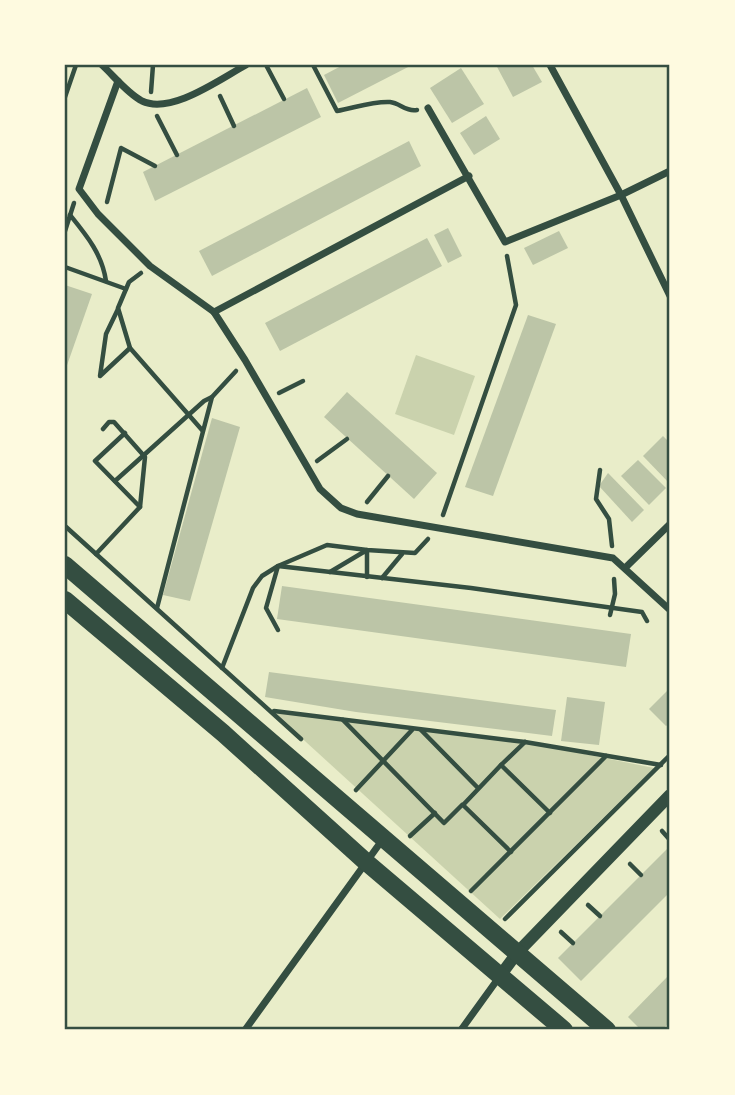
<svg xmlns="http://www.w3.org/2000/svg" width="735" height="1095" viewBox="0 0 735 1095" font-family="'Asap Condensed',sans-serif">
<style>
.green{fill:#cad2ad}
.building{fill:#bcc5a7}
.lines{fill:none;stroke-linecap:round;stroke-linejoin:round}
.path{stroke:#344e41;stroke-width:4.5}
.minor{stroke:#344e41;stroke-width:7}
.tertiary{stroke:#344e41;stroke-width:12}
.primary{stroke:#344e41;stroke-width:18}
.neatline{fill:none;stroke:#344e41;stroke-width:2.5}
</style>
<rect width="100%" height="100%" fill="#e9edc9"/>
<!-- green -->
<g class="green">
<path d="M416 355 475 376 454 435 395 414Z"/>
<path d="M272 711 525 742 654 768 500 919Z"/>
</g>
<!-- building -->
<g class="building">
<path d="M343 65H412L338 103 324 75Z"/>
<path d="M496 65H532L542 82 513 97Z"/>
<path d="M461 68 484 104 452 123 430 88Z"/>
<path d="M307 88 321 117 155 201 143 172Z"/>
<path d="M486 116 500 139 474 155 460 133Z"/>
<path d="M409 141 421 166 212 276 199 251Z"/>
<path d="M448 228 462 256 448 263 434 235Z"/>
<path d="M559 231 568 248 533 265 524 248Z"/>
<path d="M427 238 442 266 280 351 265 323Z"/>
<path d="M65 285 92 294 65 371Z"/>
<path d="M528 315 556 324 493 496 465 487Z"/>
<path d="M347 392 437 473 414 499 324 417Z"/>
<path d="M212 418 240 427 190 601 163 595Z"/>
<path d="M663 436 670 443V484L643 456Z"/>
<path d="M638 460 666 488 649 505 621 476Z"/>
<path d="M608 473 644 510 632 522 599 486Z"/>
<path d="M282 586 631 634 626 667 277 619Z"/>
<path d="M269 672 556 710 552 736 356 712 265 697Z"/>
<path d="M670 688V723L666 726 649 709Z"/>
<path d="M567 697 605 702 599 745 561 741Z"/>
<path d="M670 846V892L581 981 558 958Z"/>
<path d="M670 974V1022L662 1030H641L628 1017Z"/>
</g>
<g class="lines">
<!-- path -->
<g class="path">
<path d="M266 65 284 99"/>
<path d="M313 65 337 111C354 108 373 101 390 102 400 103 406 112 417 110"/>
<path d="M151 92 153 65"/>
<path d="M220 96 234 126"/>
<path d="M65 97 76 65"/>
<path d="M157 116 177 155"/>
<path d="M107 202 121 148 155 166"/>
<path d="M70 215C87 236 102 254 106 281"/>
<path d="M65 231 74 203"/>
<path d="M65 267 126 289"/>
<path d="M141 273 129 282 118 308 130 348 202 430"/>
<path d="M118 309 106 334 100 376 130 348"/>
<path d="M279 393 303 381"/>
<path d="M125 433 95 461 140 507"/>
<path d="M317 461 347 439"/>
<path d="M600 470 596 499 609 519 612 546"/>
<path d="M115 481 204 401 212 397 236 371"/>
<path d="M367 502 388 476"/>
<path d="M443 515 516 305 507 256"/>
<path d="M65 526 301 739"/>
<path d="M96 554 140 507 145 457 114 422H109L103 429"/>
<path d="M330 572 367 550V577"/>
<path d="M382 578 402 554"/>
<path d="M157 608 212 397"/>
<path d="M610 615 615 594 614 579"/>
<path d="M278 630 266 608 278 566 327 545 367 550 415 553 428 539"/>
<path d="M222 668 253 588 262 576 278 566 471 588 642 612 647 621"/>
<path d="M274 711 525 742 661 765"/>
<path d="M343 720 444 823 462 805"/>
<path d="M421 730 478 788"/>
<path d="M501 765 525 742"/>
<path d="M356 790 412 730"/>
<path d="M662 831 670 840"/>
<path d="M410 836 435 813"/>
<path d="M511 852 463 805 501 765 550 813"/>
<path d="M630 864 641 875"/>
<path d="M471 891 606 756"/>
<path d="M588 905 600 916"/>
<path d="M505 919 670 755"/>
<path d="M561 932 573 943"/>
</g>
<!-- minor -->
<g class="minor">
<path d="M102 65C114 76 127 93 142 101 171 115 220 79 246 65"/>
<path d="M550 65 621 195 670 296"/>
<path d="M118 81 79 189 98 214 150 266 214 312 245 360 320 489 341 508 357 514 613 558 670 610"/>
<path d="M428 108 505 242 621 195 670 171"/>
<path d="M214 312 469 176"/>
<path d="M625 568 670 524"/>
<path d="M245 1030 383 839"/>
<path d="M461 1030 500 976"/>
</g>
<!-- tertiary -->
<path class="tertiary" d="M500 976 517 953 670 795"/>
<!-- primary -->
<g class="primary">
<path d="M65 565 607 1030"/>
<path d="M65 600 223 733 366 862 564 1030"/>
</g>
</g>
<!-- border -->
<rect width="735" height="1095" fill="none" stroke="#fefae0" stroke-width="133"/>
<rect x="66" y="66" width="602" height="962" class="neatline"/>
</svg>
